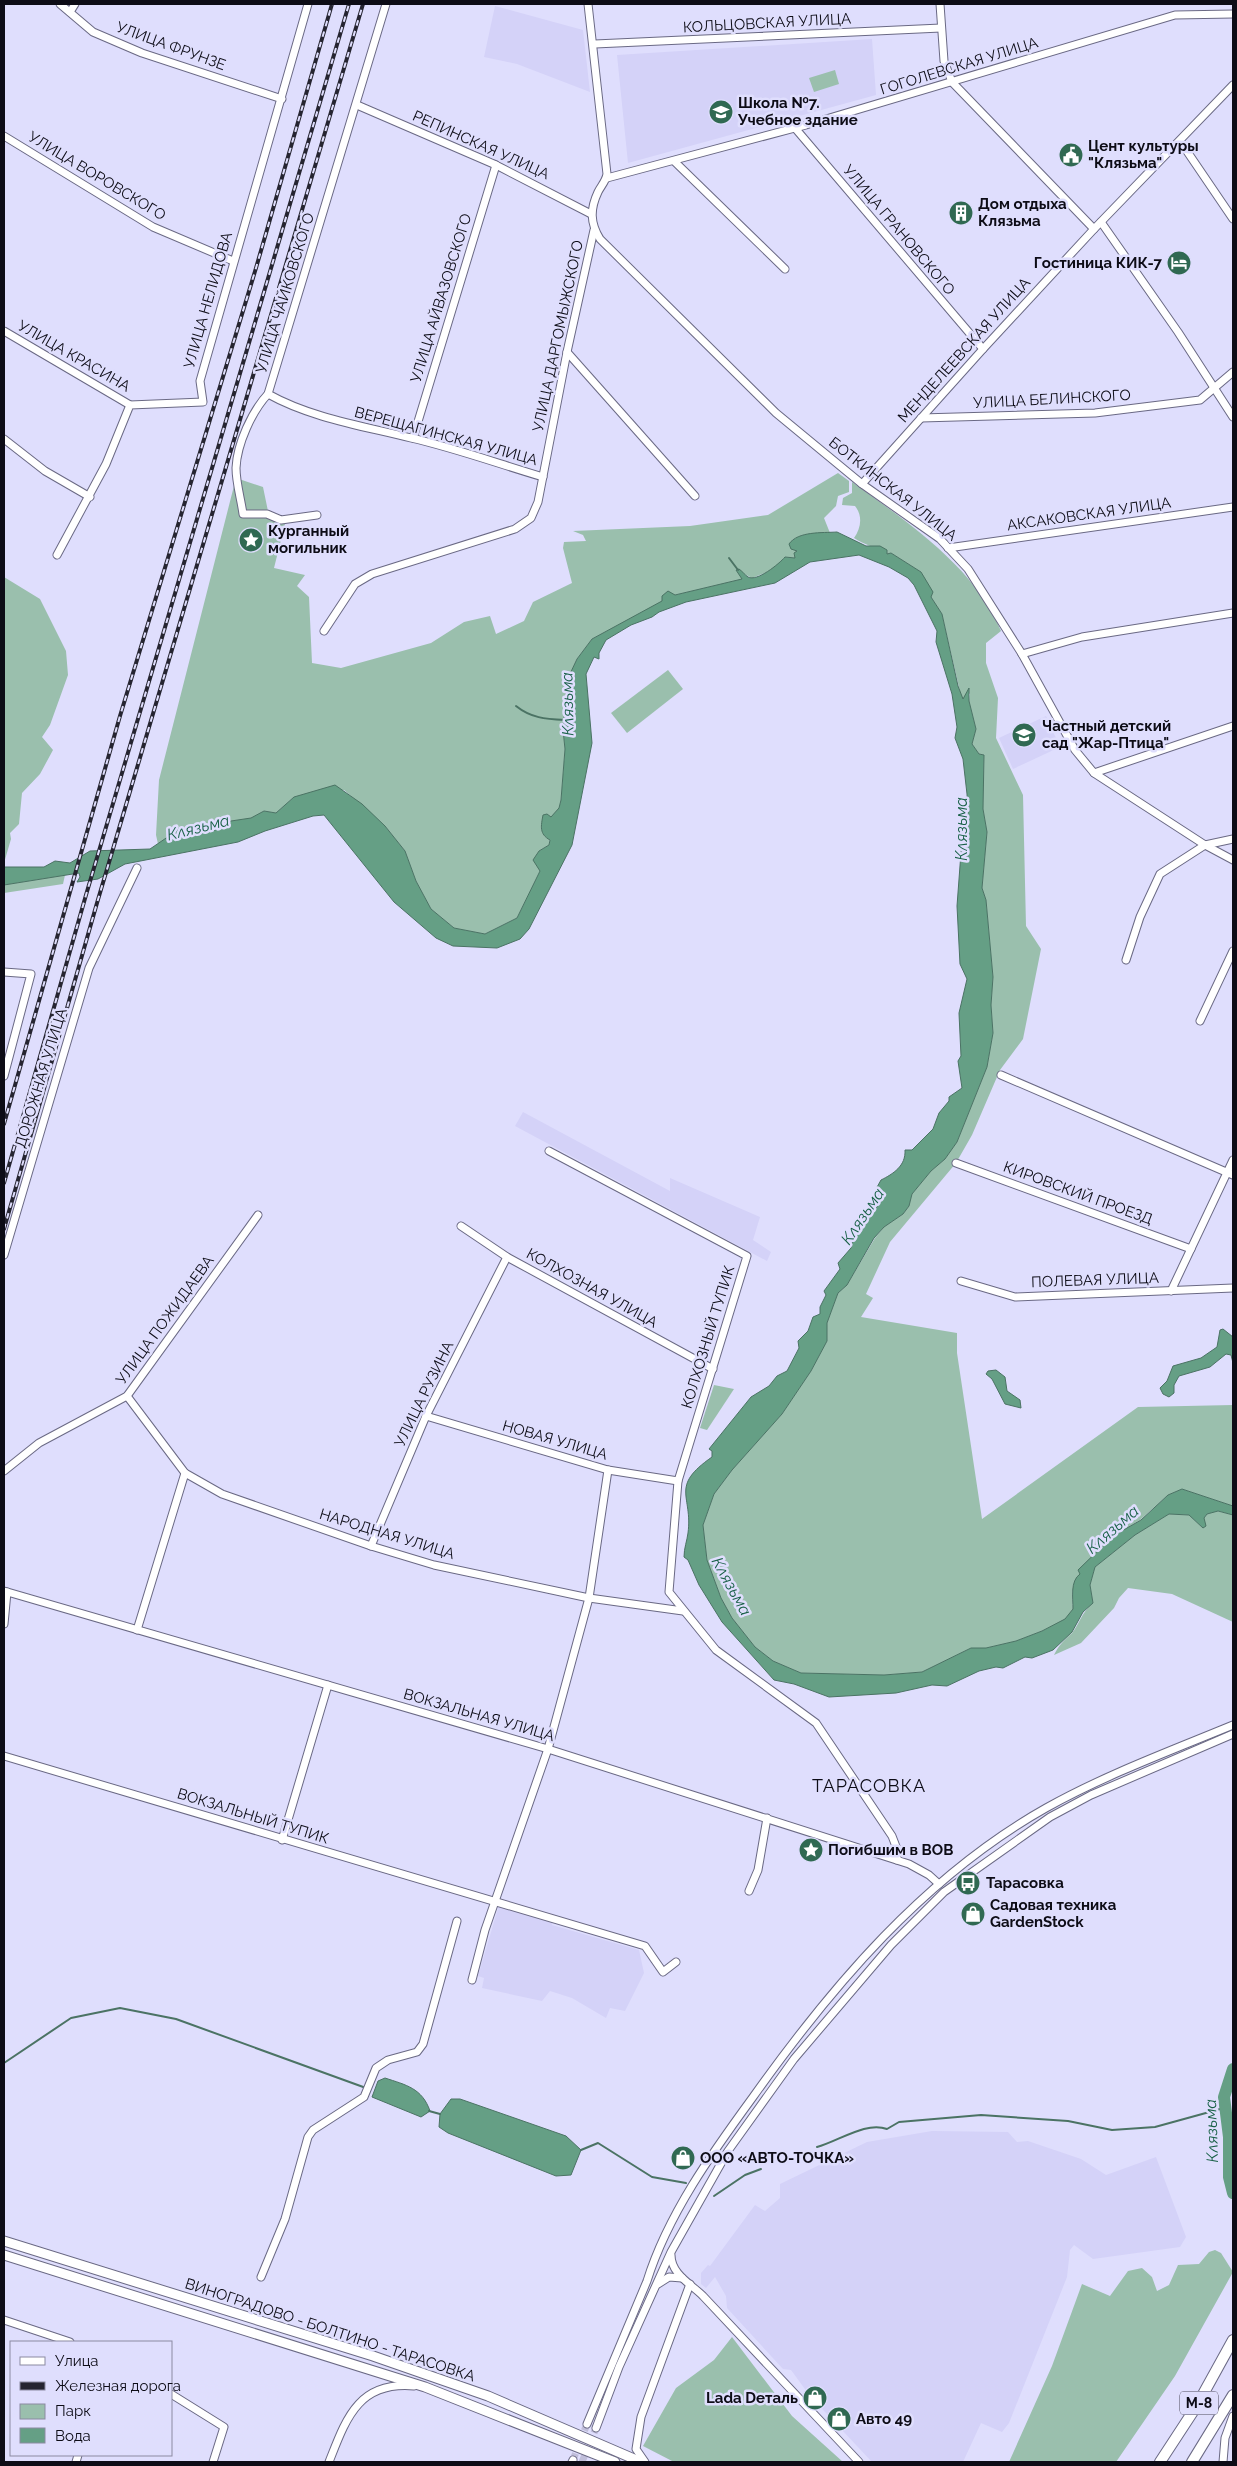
<svg xmlns="http://www.w3.org/2000/svg" width="1237" height="2466" viewBox="0 0 1237 2466" font-family="Raleway,sans-serif">
<style>
.built{fill:#d4d2f8}
.green{fill:#9abfad}
.water{fill:#659f85;stroke:#4b7364}
.lines{fill:none;stroke-linecap:round;stroke-linejoin:round}
.stream{stroke:#4b7364;stroke-width:2}
.river{stroke:#659f85;stroke-width:12}
.minor-tunnel{stroke:#c0beda;stroke-width:7;stroke-dasharray:7 3.5;stroke-linecap:butt}
.minor-casing{stroke:#6a6984;stroke-width:9}
.major-casing{stroke:#6a6984;stroke-width:11}
.highway-casing{stroke:#6a6984;stroke-width:12}
.minor{stroke:#fff;stroke-width:7}
.major{stroke:#fff;stroke-width:9}
.highway{stroke:#fff;stroke-width:10}
.rail-casing{stroke:#262531;stroke-width:4}
.rail{stroke:#dfdefd;stroke-width:2;stroke-dasharray:5.5;stroke-linecap:butt}
.labels{text-anchor:middle;stroke-width:5;stroke-linejoin:round;paint-order:stroke}
.shield{fill:#dfdefd;stroke:#4c4b5b;stroke-width:1}
.shield-label{font-size:14px;font-weight:bold;fill:#0d0c16}
.street-label{font-size:15px;fill:#0d0c16;stroke:#dfdefd}
.poi-label{font-size:15px;font-weight:bold;fill:#0d0c16;stroke:#dfdefd;text-anchor:start}
.water-label{font-size:16px;font-style:italic;fill:#196147;stroke:#dfdefd}
.quarter-label{font-size:18px;letter-spacing:1px;fill:#0d0c16;stroke:#dfdefd}
</style>
<rect width="100%" height="100%" fill="#dfdefd"/>
<!-- built -->
<g class="built">
<path d="M495 6 583 30 590 92 517 64 484 57Z"/>
<path d="M872 39 876 95 628 163 617 55Z"/>
<path d="M1046 716 1060 747 1013 769 999 738Z"/>
<path d="M523 1112 670 1191V1178L760 1217 753 1240 771 1252 767 1261 515 1126Z"/>
<path d="M499 1905 553 1920 552 1925 639 1950 644 1973 625 2011 610 2008 606 2018 572 1998 550 1991 542 2001 482 1988 484 1978 478 1976Z"/>
<path d="M932 2131 1008 2132 1017 2142 1028 2141 1081 2159 1106 2175 1156 2157 1186 2237 1180 2247 1093 2259 1074 2245 1070 2250 1067 2277 1009 2423 1002 2432 981 2423 963 2462H872L810 2396 791 2370 783 2369 727 2308 726 2296 715 2277 706 2288 701 2284V2273L708 2265 710 2266 755 2205 765 2211 780 2198V2184L867 2142Z"/>
</g>
<!-- green -->
<g class="green">
<path d="M835 70 839 84 814 92 809 78Z"/>
<path d="M838 473 849 481V492L838 496 836 506 824 518 830 533 803 535 792 540 797 552 796 558 785 557 772 570 752 578 736 570 743 579 675 595 592 639 577 659 569 676 563 730 565 749 561 800 559 808 551 818 549 845 539 851 535 858 540 871 517 918 485 934 454 928 431 909 416 881 405 851 385 826 344 790 294 797 276 813 264 811 251 819 231 821 221 829 209 832 178 830 158 844 156 835 159 780 236 478 263 487 269 516 285 524 274 568 305 575 297 586 309 597 312 663 341 668 431 643 464 622 490 616 496 634 524 621 533 602 572 583 563 548 564 542 586 541 583 535 573 531 690 526 768 515Z"/>
<path d="M852 482C906 521 975 567 1001 631L986 643V663L998 698 996 738 1023 795 1026 926 1041 949 1023 1039 1000 1070 972 1135 956 1163 890 1242 866 1294 873 1298 861 1317 957 1333V1353L982 1519 1138 1407 1233 1405V1506L1182 1489 1168 1495 1140 1520 1130 1526 1081 1568 1080 1574 1072 1592 1073 1609 1066 1619 1042 1631 1016 1641 986 1648H971L922 1672 884 1675 801 1673 773 1661 755 1647 732 1618 721 1598 707 1560 703 1525 714 1494 732 1470 782 1414 811 1371 827 1341V1323L838 1293 847 1285 875 1238 884 1227 903 1214 909 1206 912 1194 931 1171 945 1159 957 1142 987 1067 993 1033 991 1005 993 977 986 900 982 888 987 832 983 809 984 755 979 754 972 744 976 729 969 701 970 694 967 692 966 698 963 699 961 696 942 614 931 597 921 572 891 553 887 554C875 547 865 545 854 538 861 528 863 516 855 506L842 505 843 498 852 493Z"/>
<path d="M4 577 40 599 66 651 68 675 50 725 42 737 53 750 40 774 22 793 19 824 10 833 11 839 4 863Z"/>
<path d="M668 670 683 689 627 733 611 713Z"/>
<path d="M65 875 63 884 4 893V885Z"/>
<path d="M714 1385 734 1389 707 1430 700 1428Z"/>
<path d="M1217 1511 1233 1515V1622L1172 1594 1128 1588 1119 1598 1114 1608 1081 1643 1054 1655C1059 1645 1064 1640 1072 1633 1079 1625 1081 1613 1093 1603L1090 1585 1095 1567 1135 1535 1169 1514 1189 1515 1203 1528 1204 1518 1207 1514Z"/>
<path d="M1215 2250 1221 2253 1233 2272 1175 2376 1116 2462H1009L1052 2366 1082 2284 1110 2296 1128 2271 1142 2268 1152 2277 1157 2291 1169 2285 1178 2265 1199 2264 1209 2252Z"/>
<path d="M732 2337 792 2416 843 2462H674L643 2446 676 2388 714 2360Z"/>
</g>
<!-- water -->
<g class="water">
<path d="M837 532 866 546H880L887 550V554L891 553 921 572 933 592 931 597 942 614 958 686 963 699 969 688V701L976 729 972 744 979 754 984 755 983 809 987 832 982 888 986 900 993 977 991 1005 993 1033 987 1067 957 1142 945 1159 931 1171 912 1194 909 1206 903 1214 884 1227 874 1238 847 1285 838 1293 827 1323V1341L811 1371 782 1414 732 1470 714 1494 703 1525 707 1560 721 1598 732 1618 755 1647 773 1661 801 1673 884 1675 922 1672 971 1648H986L1016 1641 1042 1631 1065 1619 1073 1609C1073 1598 1070 1581 1080 1574L1078 1570 1113 1536 1141 1520 1168 1495 1182 1489 1233 1506V1515L1218 1511 1207 1514 1204 1518 1206 1526 1203 1528 1189 1515 1169 1514 1135 1535 1095 1567 1090 1585 1093 1603 1083 1612 1072 1632 1053 1650 1032 1658 1025 1657 1003 1668 996 1667 979 1671 947 1686 932 1685 896 1693 829 1697 794 1684 774 1680 722 1622 699 1585 688 1560 684 1557C684 1548 687 1541 688 1533 693 1495 669 1487 712 1457V1451L709 1449 751 1397 769 1386 777 1376 787 1371 799 1348 798 1341 808 1331 813 1317 820 1314V1307L826 1295 824 1291 840 1269 838 1263 851 1248 855 1230 860 1222 869 1217 878 1205 876 1189 881 1180C893 1174 906 1166 905 1150H912L933 1129 939 1113 949 1101V1097L962 1088 958 1061 961 1056 959 1013 967 979 960 964 957 906 962 839 968 812 967 794 963 759 955 738 957 727 952 694 936 642 937 631 914 585 908 578 889 567 859 555 810 562 775 583 686 602 659 612 652 617 631 625 606 640 599 653V659L594 657 586 674 592 743 572 845 529 929 520 939 497 948 453 946 436 938 394 902 324 815 313 816 265 831 238 842 125 864 98 879 77 882 80 877 79 873 4 885V867H44L55 861 70 863 90 851 150 849 178 830 209 832 221 828 231 821 251 818 264 811 276 813 294 797 335 785 362 804 385 826 405 851 416 881 431 909 454 928 485 934 517 918 540 871 533 860 539 851 549 845 550 840C539 834 541 826 543 815L547 814 551 817 559 808 561 800 565 749 563 730 566 694 569 676 577 659 592 639 662 601V596L668 591 675 595 742 579 736 570 739 569C742 571 745 575 748 577 757 582 779 564 785 557L795 558 794 553 797 551 791 549 789 544C798 531 822 533 837 532Z"/>
<path d="M1223 1329 1233 1337V1363L1231 1355 1226 1354 1210 1367 1179 1376 1174 1385V1393L1169 1397 1163 1394 1160 1388 1167 1381 1173 1366 1201 1358 1217 1347 1220 1330Z"/>
<path d="M996 1370 1005 1377 1007 1391 1020 1400 1021 1408 1005 1404 992 1379 986 1374 988 1371Z"/>
<path d="M385 2078C406 2085 422 2088 430 2111L421 2117 372 2097 378 2081Z"/>
<path d="M451 2099H460L566 2136 581 2150 571 2175 556 2176 448 2133 439 2127 440 2114Z"/>
</g>
<g class="lines">
<!-- stream -->
<g class="stream">
<path d="M729 558 738 570"/>
<path d="M516 706C531 718 545 719 565 720"/>
<path d="M4 2063 71 2018 120 2008 176 2019 366 2088"/>
<path d="M429 2111 440 2114"/>
<path d="M817 2147C839 2141 866 2121 887 2129L899 2122 981 2115 1068 2121 1112 2130 1155 2127 1224 2108"/>
<path d="M581 2150 598 2143 652 2177 686 2183"/>
<path d="M714 2196 745 2175 761 2169"/>
</g>
<!-- river -->
<path class="river" d="M1233 2069 1224 2097 1229 2137V2177L1233 2193"/>
<!-- minor-tunnel -->
<g class="minor-tunnel">
<path d="M573 2460 587 2424"/>
<path d="M582 2462 596 2428"/>
</g>
<defs>
<g id="minor">
<path d="M60 4 93 32 142 53 282 99"/>
<path d="M588 4 607 174C606 181 601 186 598 192 590 209 590 223 600 239L776 413 862 484 940 539 968 569 1022 654 1075 750 1094 773 1205 845 1233 860"/>
<path d="M940 4 944 61 952 82 1094 229"/>
<path d="M70 12 75 4"/>
<path d="M595 44 941 28"/>
<path d="M357 105 496 165 591 214"/>
<path d="M795 128 983 349"/>
<path d="M4 136 153 227 233 261"/>
<path d="M1180 141 1233 219"/>
<path d="M674 161 785 269"/>
<path d="M607 178 806 125 1175 15 1233 14"/>
<path d="M1101 222 1178 332 1233 417"/>
<path d="M4 331 130 405"/>
<path d="M567 352 695 496"/>
<path d="M268 394C311 418 363 426 411 438 455 448 499 464 543 477"/>
<path d="M921 418 1095 413 1200 400 1233 372"/>
<path d="M413 438 496 165"/>
<path d="M4 439 45 471 90 497"/>
<path d="M862 484 983 349 1094 229 1233 85"/>
<path d="M317 515 281 520 267 514H243C241 499 236 483 236 468 237 444 252 411 268 394L386 4"/>
<path d="M948 548 1233 507"/>
<path d="M57 555 106 464 130 405 203 402 200 381 308 4"/>
<path d="M324 631 355 584 372 574 515 529 531 518 538 502 567 352 594 230"/>
<path d="M1022 654 1082 637 1233 613"/>
<path d="M1094 773 1233 726"/>
<path d="M1126 960 1140 917 1160 874 1205 845 1233 839"/>
<path d="M4 972 31 974 4 1076"/>
<path d="M1200 1021 1233 951"/>
<path d="M1001 1075 1233 1175"/>
<path d="M549 1151 747 1256 678 1481 669 1592 716 1650 816 1723 892 1836 897 1849V1860"/>
<path d="M956 1163 1191 1249"/>
<path d="M461 1226 507 1257 713 1369"/>
<path d="M4 1255 89 968 137 868"/>
<path d="M961 1281 1015 1297 1233 1288"/>
<path d="M1171 1291 1233 1160"/>
<path d="M127 1396 185 1473 222 1494 371 1546 434 1565 589 1598 683 1611"/>
<path d="M426 1416 608 1470 678 1481"/>
<path d="M4 1471 39 1443 127 1396 258 1215"/>
<path d="M371 1546 426 1416 507 1257"/>
<path d="M4 1591 548 1749 909 1864 929 1875 939 1884"/>
<path d="M4 1624 7 1592"/>
<path d="M137 1630 185 1473"/>
<path d="M4 1756 645 1946 663 1972 676 1962"/>
<path d="M282 1840 328 1685"/>
<path d="M749 1891 758 1870 767 1818"/>
<path d="M472 1980 485 1930 548 1749 589 1598 608 1470"/>
<path d="M671 2255C671 2274 691 2284 703 2296L859 2462"/>
<path d="M261 2277 285 2219 308 2137 313 2130 364 2097 376 2068 388 2060 417 2052 423 2044 457 1921"/>
<path d="M658 2284 669 2277 682 2278"/>
<path d="M4 2320 70 2342"/>
<path d="M171 2394 224 2427 213 2462"/>
<path d="M587 2424 647 2281C668 2214 712 2153 753 2097 832 1986 925 1876 1046 1808 1105 1775 1170 1751 1233 1725"/>
<path d="M596 2428 619 2367 671 2252 728 2151 794 2059 891 1945 944 1892 1050 1817 1091 1795 1233 1734"/>
<path d="M76 2462 78 2455"/>
<path d="M329 2462C346 2419 358 2381 414 2386"/>
<path d="M572 2462 573 2460"/>
<path d="M645 2462 636 2449 641 2417 690 2284"/>
<path d="M1223 2462 1225 2438 1233 2416"/>
</g>
<g id="major">
<path d="M4 2241 373 2356 488 2396 641 2462"/>
<path d="M4 2255 425 2387 615 2462"/>
</g>
<g id="highway">
<path d="M1160 2462 1196 2407 1233 2340"/>
<path d="M1192 2462 1233 2395"/>
</g>
</defs>
<!-- minor casing -->
<use href="#minor" class="minor-casing"/>
<!-- major casing -->
<use href="#major" class="major-casing"/>
<!-- highway casing -->
<use href="#highway" class="highway-casing"/>
<!-- minor -->
<use href="#minor" class="minor"/>
<!-- major -->
<use href="#major" class="major"/>
<!-- highway -->
<use href="#highway" class="highway"/>
<defs>
<g id="rail">
<path d="M4 1124 120 716 256 268 332 4"/>
<path d="M4 1183 86 895 349 4"/>
<path d="M4 1229 97 903 363 4"/>
</g>
</defs>
<!-- rail casing -->
<use href="#rail" class="rail-casing"/>
<!-- rail -->
<use href="#rail" class="rail"/>
</g>
<!-- icons -->
<defs>
<symbol id="school-disc" viewBox="-11 -11 22 22"><circle r="9.5" fill="#306952" stroke="#dfdefd"/><path d="M0-5L7-2L0 1L-7-2ZM-4 1L0 2.5L4 1V4Q0 6-4 4Z" fill="#fff"/></symbol>
<symbol id="civic-disc" viewBox="-11 -11 22 22"><circle r="9.5" fill="#306952" stroke="#dfdefd"/><path d="M-.6-6.5H3V-4.5H.6V-3L4-1V1h2V6H-6V1h2V-1L-.6-3ZM-1.2 2.5V6h2.4V2.5Z" fill="#fff"/></symbol>
<symbol id="building-disc" viewBox="-11 -11 22 22"><circle r="9.5" fill="#306952" stroke="#dfdefd"/><path d="M-4-6H4V6H1V3H-1V6H-4ZM-2.5-4.3h1.7v1.8h-1.7ZM.8-4.3h1.7v1.8H.8ZM-2.5-1h1.7V.8h-1.7ZM.8-1h1.7V.8H.8Z" fill="#fff"/></symbol>
<symbol id="hotel-disc" viewBox="-11 -11 22 22"><circle r="9.5" fill="#306952" stroke="#dfdefd"/><path d="M-6-4.5h1.5V1H6V5H4.5V3h-9V5H-6ZM-4 0a1.8 1.8 0 1 1 3.6 0ZM.5 0V-2.5h3Q6-2.5 6 0Z" fill="#fff"/></symbol>
<symbol id="sight-disc" viewBox="-11 -11 22 22"><circle r="9.5" fill="#306952" stroke="#dfdefd"/><path d="M0-6L1.8-2.2L6-1.7L2.9 1.2L3.7 5.4L0 3.3L-3.7 5.4L-2.9 1.2L-6-1.7L-1.8-2.2Z" fill="#fff"/></symbol>
<symbol id="bus-disc" viewBox="-11 -11 22 22"><circle r="9.5" fill="#306952" stroke="#dfdefd"/><path d="M-5-6H5V4H4V6H2V4H-2V6H-4V4H-5ZM-3.5-4V0h7V-4ZM-3.5 1.2v1.5H-2V1.2ZM2 1.2v1.5H3.5V1.2Z" fill="#fff"/></symbol>
<symbol id="shop-disc" viewBox="-11 -11 22 22"><circle r="9.5" fill="#306952" stroke="#dfdefd"/><path d="M-5-2.5h2.3a2.7 3.5 0 0 1 5.4 0H5L5.5 6h-11ZM-1.5-2.5h3a1.5 2.3 0 0 0-3 0Z" fill="#fff"/></symbol>
</defs>
<g fill-rule="evenodd">
<use href="#school-disc" x="707" y="98" width="28" height="28"/>
<use href="#civic-disc" x="1057" y="141" width="28" height="28"/>
<use href="#building-disc" x="947" y="199" width="28" height="28"/>
<use href="#hotel-disc" x="1165" y="249" width="28" height="28"/>
<use href="#sight-disc" x="237" y="526" width="28" height="28"/>
<use href="#school-disc" x="1010" y="721" width="28" height="28"/>
<use href="#sight-disc" x="797" y="1836" width="28" height="28"/>
<use href="#bus-disc" x="954" y="1869" width="28" height="28"/>
<use href="#shop-disc" x="959" y="1900" width="28" height="28"/>
<use href="#shop-disc" x="669" y="2144" width="28" height="28"/>
<use href="#shop-disc" x="801" y="2384" width="28" height="28"/>
<use href="#shop-disc" x="825" y="2405" width="28" height="28"/>
</g>
<g class="labels">
<!-- shield labels -->
<rect class="shield" x="1180" y="2391.5" width="38" height="23" rx="4"/>
<g class="shield-label">
<text x="1199" y="2408">М-8</text>
</g>
<!-- street labels -->
<g class="street-label">
<text transform="translate(767 23) rotate(-3)" y="5">КОЛЬЦОВСКАЯ УЛИЦА</text>
<text transform="translate(171 46) rotate(20)" y="5">УЛИЦА ФРУНЗЕ</text>
<text transform="translate(959 66) rotate(-17)" y="5">ГОГОЛЕВСКАЯ УЛИЦА</text>
<text transform="translate(481 145) rotate(24)" y="5">РЕПИНСКАЯ УЛИЦА</text>
<text transform="translate(97 176) rotate(31)" y="5">УЛИЦА ВОРОВСКОГО</text>
<text transform="translate(899 230) rotate(50)" y="5">УЛИЦА ГРАНОВСКОГО</text>
<text transform="translate(285 293) rotate(-73)" y="5">УЛИЦА ЧАЙКОВСКОГО</text>
<text transform="translate(441 298) rotate(-73)" y="5">УЛИЦА АЙВАЗОВСКОГО</text>
<text transform="translate(208 300) rotate(-74)" y="5">УЛИЦА НЕЛИДОВА</text>
<text transform="translate(558 336) rotate(-78)" y="5">УЛИЦА ДАРГОМЫЖСКОГО</text>
<text transform="translate(964 350) rotate(-48)" y="5">МЕНДЕЛЕЕВСКАЯ УЛИЦА</text>
<text transform="translate(74 356) rotate(30)" y="5">УЛИЦА КРАСИНА</text>
<text transform="translate(1052 399) rotate(-3)" y="5">УЛИЦА БЕЛИНСКОГО</text>
<text transform="translate(446 436) rotate(15)" y="5">ВЕРЕЩАГИНСКАЯ УЛИЦА</text>
<text transform="translate(893 489) rotate(38)" y="5">БОТКИНСКАЯ УЛИЦА</text>
<text transform="translate(1089 514) rotate(-8)" y="5">АКСАКОВСКАЯ УЛИЦА</text>
<text transform="translate(41 1078) rotate(-73)" y="5">ДОРОЖНАЯ УЛИЦА</text>
<text transform="translate(1078 1193) rotate(20)" y="5">КИРОВСКИЙ ПРОЕЗД</text>
<text transform="translate(1095 1280) rotate(-2)" y="5">ПОЛЕВАЯ УЛИЦА</text>
<text transform="translate(592 1288) rotate(29)" y="5">КОЛХОЗНАЯ УЛИЦА</text>
<text transform="translate(165 1320) rotate(-54)" y="5">УЛИЦА ПОЖИДАЕВА</text>
<text transform="translate(708 1337) rotate(-73)" y="5">КОЛХОЗНЫЙ ТУПИК</text>
<text transform="translate(424 1394) rotate(-64)" y="5">УЛИЦА РУЗИНА</text>
<text transform="translate(555 1440) rotate(16)" y="5">НОВАЯ УЛИЦА</text>
<text transform="translate(387 1534) rotate(17)" y="5">НАРОДНАЯ УЛИЦА</text>
<text transform="translate(479 1715) rotate(16)" y="5">ВОКЗАЛЬНАЯ УЛИЦА</text>
<text transform="translate(253 1816) rotate(17)" y="5">ВОКЗАЛЬНЫЙ ТУПИК</text>
<text transform="translate(330 2330) rotate(18)" y="5">ВИНОГРАДОВО - БОЛТИНО - ТАРАСОВКА</text>
</g>
<!-- poi labels -->
<g class="poi-label">
<text x="738" y="108">Школа №7.<tspan x="738" dy="17">Учебное здание</tspan></text>
<text x="1088" y="151">Цент культуры<tspan x="1088" dy="17">"Клязьма"</tspan></text>
<text x="978" y="209">Дом отдыха<tspan x="978" dy="17">Клязьма</tspan></text>
<text x="1162" y="268" text-anchor="end">Гостиница КИК-7</text>
<text x="268" y="536">Курганный<tspan x="268" dy="17">могильник</tspan></text>
<text x="1042" y="731">Частный детский<tspan x="1042" dy="17">сад "Жар-Птица"</tspan></text>
<text x="828" y="1855">Погибшим в ВОВ</text>
<text x="986" y="1888">Тарасовка</text>
<text x="990" y="1910">Садовая техника<tspan x="990" dy="17">GardenStock</tspan></text>
<text x="700" y="2163">ООО «АВТО-ТОЧКА»</text>
<text x="798" y="2403" text-anchor="end">Lada Dеталь</text>
<text x="856" y="2424">Авто 49</text>
</g>
<!-- water labels -->
<g class="water-label">
<text transform="translate(567 704) rotate(-91)" y="6">Клязьма</text>
<text transform="translate(198 827) rotate(-14)" y="6">Клязьма</text>
<text transform="translate(961 829) rotate(-90)" y="6">Клязьма</text>
<text transform="translate(862 1216) rotate(-56)" y="6">Клязьма</text>
<text transform="translate(1112 1529) rotate(-41)" y="6">Клязьма</text>
<text transform="translate(732 1586) rotate(61)" y="6">Клязьма</text>
<text transform="translate(1211 2131) rotate(-92)" y="6">Клязьма</text>
</g>
<!-- quarter labels -->
<g class="quarter-label">
<text x="869" y="1792">ТАРАСОВКА</text>
</g>
</g>
<!-- border -->
<rect width="1237" height="2466" fill="none" stroke="#0d0c16" stroke-width="10"/>
<!-- legend -->
<rect x="10" y="2341" width="162" height="115" fill="#dfdefd" stroke="#8b8aa1"/>
<rect x="20" y="2357" width="25" height="8" fill="#ffffff" stroke="#8b8aa1"/>
<text x="55" y="2366" font-size="15" fill="#0d0c16">Улица</text>
<rect x="20" y="2382" width="25" height="8" fill="#262531" stroke="#8b8aa1"/>
<text x="55" y="2391" font-size="15" fill="#0d0c16">Железная дорога</text>
<rect x="20" y="2404" width="25" height="15" fill="#9abfad" stroke="#8b8aa1"/>
<text x="55" y="2416" font-size="15" fill="#0d0c16">Парк</text>
<rect x="20" y="2428" width="25" height="15" fill="#659f85" stroke="#8b8aa1"/>
<text x="55" y="2441" font-size="15" fill="#0d0c16">Вода</text>
</svg>
